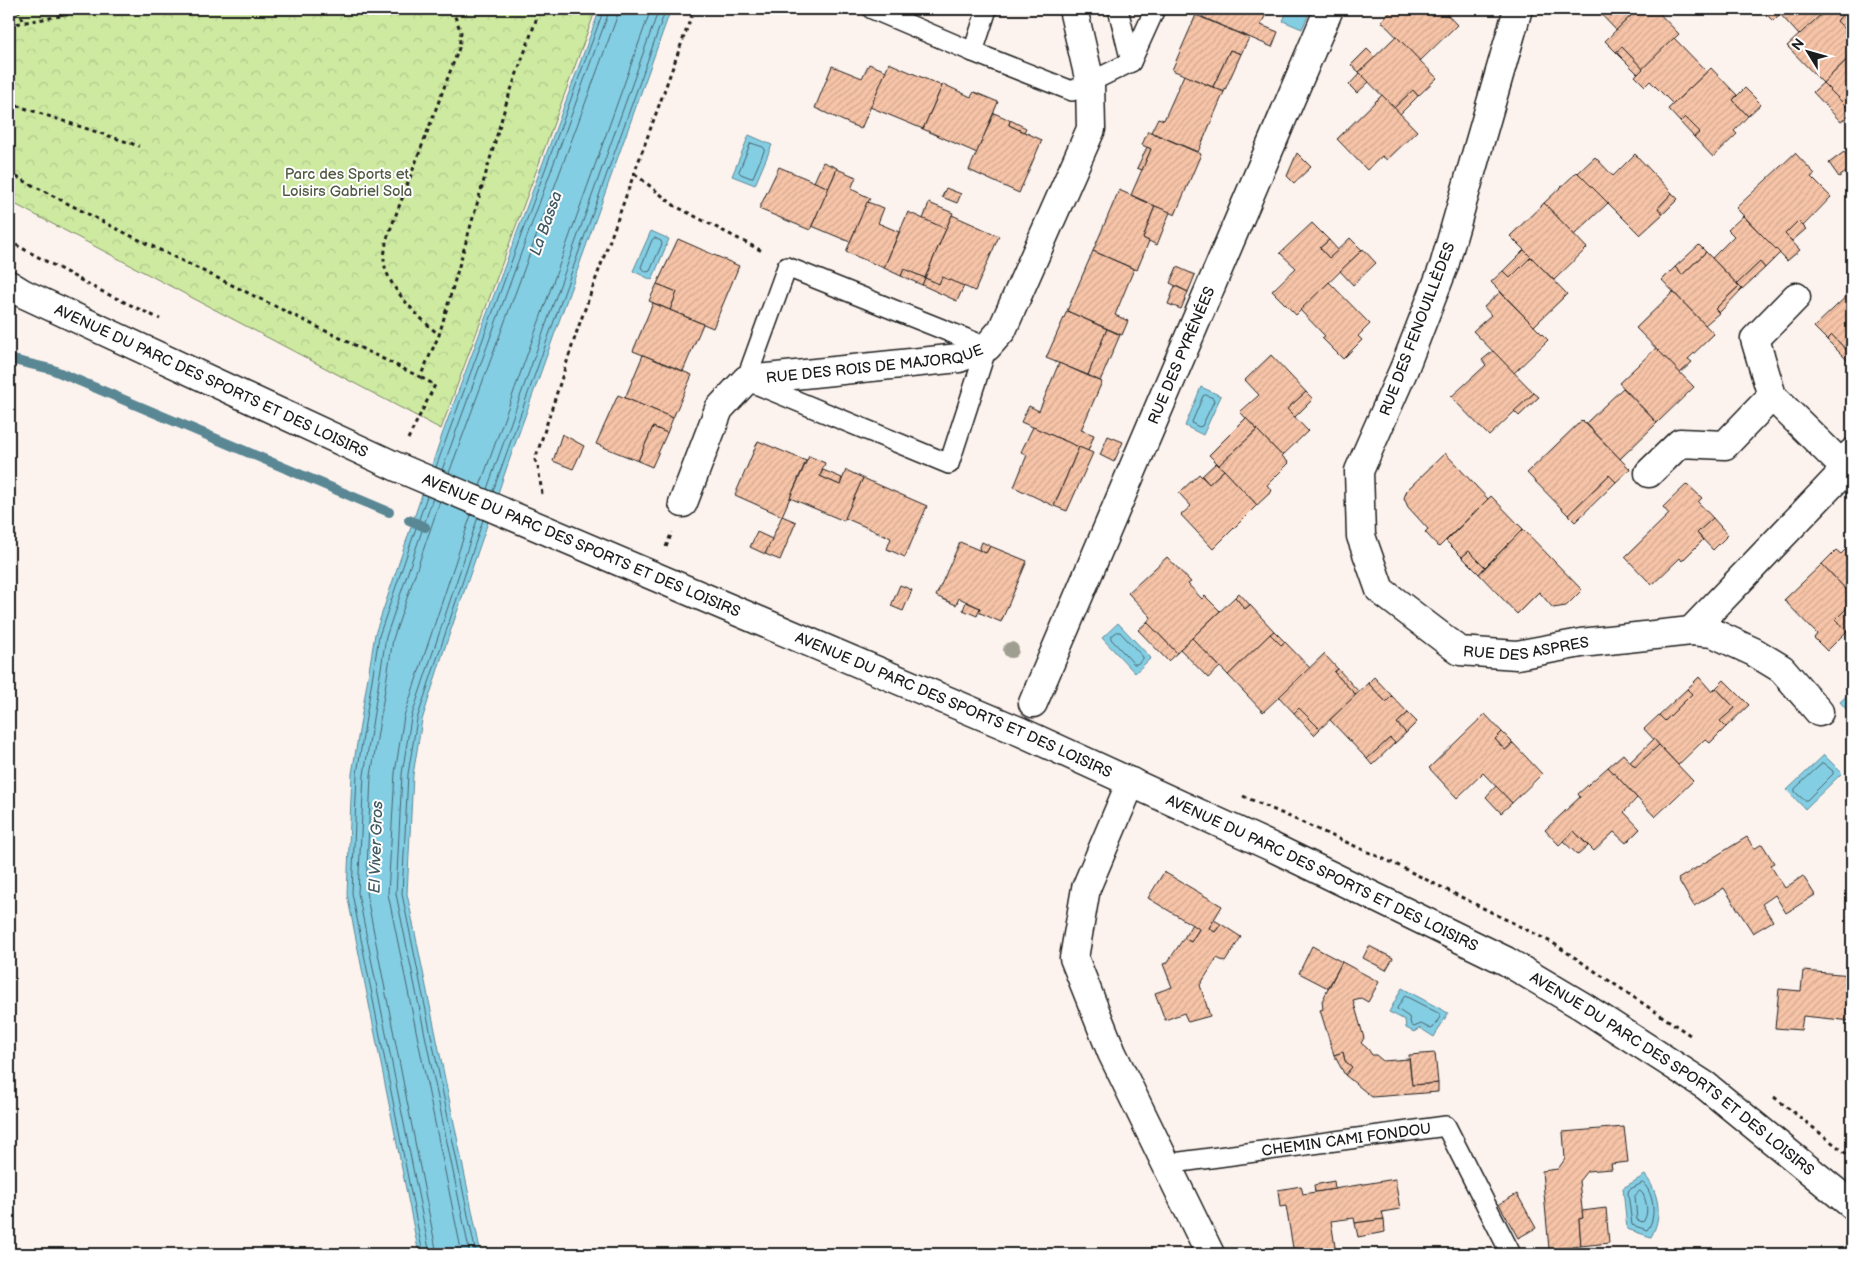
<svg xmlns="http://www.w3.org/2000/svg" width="1861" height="1263" viewBox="0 0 1861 1263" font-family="'Balsamiq Sans',sans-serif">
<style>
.forest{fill:url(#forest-crowns);stroke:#75835e}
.water{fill:#84cee4;stroke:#5a8794}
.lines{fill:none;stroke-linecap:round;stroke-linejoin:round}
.shore{stroke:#46636c;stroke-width:1}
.stream{stroke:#5a8794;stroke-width:10}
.building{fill:url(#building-hatch);stroke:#1c1c1c}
.lane-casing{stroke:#1c1c1c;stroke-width:22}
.street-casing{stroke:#1c1c1c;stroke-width:31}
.secondary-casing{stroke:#1c1c1c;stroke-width:31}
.path{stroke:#1c1c1c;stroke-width:3;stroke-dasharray:4 4;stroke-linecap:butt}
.lane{stroke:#fff;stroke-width:19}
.street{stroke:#fff;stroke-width:28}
.secondary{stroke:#fff;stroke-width:28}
.tree{fill:#9e9f90}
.labels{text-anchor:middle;stroke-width:4;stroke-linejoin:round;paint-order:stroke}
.park-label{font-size:15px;fill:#515a44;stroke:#fff}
.street-label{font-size:15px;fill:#1c1c1c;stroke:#fff}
.water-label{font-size:16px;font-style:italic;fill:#405a62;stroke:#fff}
</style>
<defs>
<pattern id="forest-crowns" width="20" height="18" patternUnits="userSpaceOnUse" patternTransform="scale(1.25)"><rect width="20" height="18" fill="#ceeaa1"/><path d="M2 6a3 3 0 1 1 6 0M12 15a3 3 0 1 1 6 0" fill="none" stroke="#b0c88a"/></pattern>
<pattern id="building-hatch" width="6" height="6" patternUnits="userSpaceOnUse" patternTransform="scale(1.25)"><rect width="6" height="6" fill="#f7c4a8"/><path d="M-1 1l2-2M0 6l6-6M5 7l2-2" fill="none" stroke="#d3a890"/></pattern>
</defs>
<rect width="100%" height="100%" fill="#fdf3ee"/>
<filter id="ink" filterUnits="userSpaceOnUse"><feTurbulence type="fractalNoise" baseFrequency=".02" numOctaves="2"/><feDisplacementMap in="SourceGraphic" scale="10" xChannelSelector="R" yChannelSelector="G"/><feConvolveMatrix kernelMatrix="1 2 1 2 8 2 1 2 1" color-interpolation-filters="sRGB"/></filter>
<g filter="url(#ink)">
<!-- forest -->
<path class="forest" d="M9 9H596L441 429 9 201Z"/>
<!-- water -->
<g class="water">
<path d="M600 9H671L510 458 443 653 422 720 413 775 407 894 481 1254H419L347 894 352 774 375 634 442 435Z"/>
<path d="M1288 9H1311L1302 29 1283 21Z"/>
<path d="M749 135 772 145 755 185 732 176Z"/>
<path d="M651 231 669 239 652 280 633 271Z"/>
<path d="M1201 387 1221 396 1203 435 1185 426Z"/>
<path d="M1118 623 1151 658 1135 673 1102 638Z"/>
<path d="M1852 691V716L1840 702Z"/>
<path d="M1824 755 1842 773 1805 809 1787 790Z"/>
<path d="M1402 988 1448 1013 1434 1037 1420 1028 1414 1032 1406 1028 1405 1020 1389 1012Z"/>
<path d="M1645 1175C1659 1193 1663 1216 1651 1237L1627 1229 1623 1188Z"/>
</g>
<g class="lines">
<!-- shore -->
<g class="shore">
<path d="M751 143 763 147 765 149 753 177 751 178 741 174 739 172Z"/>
<path d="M655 238 661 241 662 244 650 271 647 272 642 269 641 267 652 240Z"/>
<path d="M1206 395 1213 398 1214 401 1202 426 1199 427 1193 424 1192 422 1203 396Z"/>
<path d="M436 467 604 9"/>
<path d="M442 470 610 9"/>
<path d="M449 473 617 17 618 9"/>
<path d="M480 486 651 9"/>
<path d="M487 489 659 9"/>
<path d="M493 491 666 9"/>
<path d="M1117 632H1120L1143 657V659L1137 664H1134L1111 639V637Z"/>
<path d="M1823 763 1833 771V774L1807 800H1804L1795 792V789Z"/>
<path d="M1405 996 1440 1014V1017L1433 1028 1431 1029 1421 1024 1414 1027 1411 1025 1409 1017 1397 1009Z"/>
<path d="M1643 1183C1654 1193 1657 1218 1647 1230L1632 1225 1628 1193 1629 1190Z"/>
<path d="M1640 1191 1643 1194C1647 1203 1649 1214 1643 1222L1637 1220 1635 1196Z"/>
<path d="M423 1254 352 893 357 774 379 636 427 496"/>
<path d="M430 1254 358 893 364 775 386 637 433 498"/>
<path d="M437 1254 366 892 371 776 393 639 440 501"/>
<path d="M462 1254 388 894 395 773 404 716 471 515"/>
<path d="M470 1254 396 894 402 774 411 718 478 517"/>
<path d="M476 1254 402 894 408 774 417 719 483 520"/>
</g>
<!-- stream -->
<g class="stream">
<path d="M9 359 51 369 389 512"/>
<path d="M409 520 425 527"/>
</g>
</g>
<!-- building -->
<g class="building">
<path d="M1206 9H1268L1261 25 1278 32 1272 47 1202 17Z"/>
<path d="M1394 9H1442L1457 25 1420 61 1381 21Z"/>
<path d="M1596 9H1638L1616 30Z"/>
<path d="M1638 9H1655L1679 34 1643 69 1622 47 1616 52 1605 41Z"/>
<path d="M1761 9H1827L1799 35 1780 14 1773 21Z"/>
<path d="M1827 9H1839L1844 13 1837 21 1847 31 1852 27V55L1823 83 1787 46Z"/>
<path d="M1196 15 1249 38 1241 54 1230 50 1213 87 1172 70Z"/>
<path d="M1842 15 1852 25 1847 31 1837 21Z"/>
<path d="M1396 36 1437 78 1418 96 1413 90 1394 108 1359 72Z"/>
<path d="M1674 38 1707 72 1673 104 1650 81 1645 86 1635 76Z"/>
<path d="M1622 47 1643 69 1638 74 1616 52Z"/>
<path d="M1367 49 1375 57 1359 72 1351 65Z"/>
<path d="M1230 50 1241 54 1224 92 1213 87Z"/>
<path d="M1852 55V112L1823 83Z"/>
<path d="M889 63 942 86 923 129 870 107Z"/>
<path d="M869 64 886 71 861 129 815 108 832 66 862 78Z"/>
<path d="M1711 68 1737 95 1733 100 1748 116 1734 131 1737 134 1713 157 1694 137 1700 132 1685 117 1680 122 1668 109Z"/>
<path d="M1360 73 1369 82 1357 93 1349 85Z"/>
<path d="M1184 75 1224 92 1198 152 1151 132 1158 118 1164 120Z"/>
<path d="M1823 83 1852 112 1841 122 1813 92Z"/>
<path d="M943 84 971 97 974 92 998 102 977 153 923 129Z"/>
<path d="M1745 88 1761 104 1748 116 1733 100Z"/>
<path d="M1413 90 1418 96 1400 114 1394 108Z"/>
<path d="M1382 95 1417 131 1387 160 1382 156 1367 170 1337 139Z"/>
<path d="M994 113 1010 120 1009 125 1042 140 1019 193 969 170Z"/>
<path d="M1685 117 1700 132 1694 137 1680 122Z"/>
<path d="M1010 120 1026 128 1024 132 1009 125Z"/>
<path d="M1148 131 1201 154 1175 215 1131 195 1151 149 1142 145Z"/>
<path d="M1147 147 1151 149 1142 170 1137 168Z"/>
<path d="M1844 152 1852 164V168L1839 177 1829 163Z"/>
<path d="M1297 153 1311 167 1294 183 1287 176Z"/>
<path d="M1795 153 1815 174 1811 177 1831 197 1803 226 1798 221 1785 234 1800 250 1787 261 1736 208Z"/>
<path d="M1635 154 1672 193 1658 208 1663 214 1640 235 1578 173 1595 157 1613 176Z"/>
<path d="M823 162 837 168 829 188 814 182Z"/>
<path d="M779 167 829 188 810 230 759 209Z"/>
<path d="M837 169 856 177 851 189 870 198 850 242 812 226Z"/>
<path d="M1577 172 1608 203 1574 235 1544 203Z"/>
<path d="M946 188 961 194 957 203 942 197Z"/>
<path d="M1119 190 1155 206 1143 238 1149 241 1137 270 1093 251Z"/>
<path d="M1672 193 1678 199 1663 214 1658 208Z"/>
<path d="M867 202 884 208 878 223 899 232 884 268 846 252Z"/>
<path d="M929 203 953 213 946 229 923 219Z"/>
<path d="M1544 203 1587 248 1554 280 1510 236Z"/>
<path d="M1155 206 1170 212 1157 245 1143 238Z"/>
<path d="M908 212 946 229 925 278 904 269 901 276 884 268Z"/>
<path d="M952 215 999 236 975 291 942 277 939 284 925 278Z"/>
<path d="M1743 216 1780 253 1765 268 1760 262 1737 284 1712 258 1734 236 1728 230Z"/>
<path d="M1798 221 1806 229 1792 241 1785 234Z"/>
<path d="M1312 223 1329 240 1320 248 1329 258 1350 238 1362 250 1296 315 1272 291 1296 268 1280 253Z"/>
<path d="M678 239 739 266 713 328 670 310 677 292 657 284Z"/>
<path d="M1329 240 1338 250 1329 258 1320 248Z"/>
<path d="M1699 245 1706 252 1682 275 1675 267Z"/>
<path d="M1363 249 1376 263 1353 285 1340 271Z"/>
<path d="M1524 250 1531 257 1510 278 1503 271Z"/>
<path d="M1093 251 1134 269 1115 315 1128 321 1122 335 1067 311Z"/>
<path d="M1706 252 1739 286 1715 309 1719 313 1705 325 1662 280 1675 267 1682 275Z"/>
<path d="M1531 257 1567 294 1534 326 1491 282 1503 271 1510 278Z"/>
<path d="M1760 262 1765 268 1742 289 1737 284Z"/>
<path d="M1177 267 1195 275 1188 292 1170 283Z"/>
<path d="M904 269 925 278 922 285 901 276Z"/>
<path d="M942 277 964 286 957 301 922 285 925 278 939 284Z"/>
<path d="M1329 282 1370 324 1358 336 1362 340 1343 359 1322 338 1325 336 1300 310Z"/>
<path d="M657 284 677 292 670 310 649 301Z"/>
<path d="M1175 286 1188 292 1181 309 1168 304Z"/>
<path d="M1739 286 1742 289 1719 313 1715 309Z"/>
<path d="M1852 291V356L1832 335 1827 340 1814 327Z"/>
<path d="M1500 292 1548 340 1514 373 1473 331 1491 315 1484 307Z"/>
<path d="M1673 292 1714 334 1688 359 1692 362 1680 373 1636 328Z"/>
<path d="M653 303 703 324 683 371 633 351Z"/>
<path d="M1067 311 1107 329 1088 375 1046 358Z"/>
<path d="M1107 329 1120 335 1100 381 1088 375Z"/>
<path d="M1832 335 1852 356V365L1827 340Z"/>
<path d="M1656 348 1694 387 1657 423 1619 383Z"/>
<path d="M1493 351 1534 393 1489 436 1451 397 1486 365 1482 360Z"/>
<path d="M643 355 692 375 673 418 625 398Z"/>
<path d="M1271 355 1306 392 1287 409 1308 431 1282 456 1240 412 1259 395 1245 380Z"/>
<path d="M1059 363 1102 382 1081 430 1094 435 1088 451 1021 422 1029 406 1039 411Z"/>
<path d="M1623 388 1657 423 1620 459 1586 423Z"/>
<path d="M1306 392 1313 399 1295 417 1287 409Z"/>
<path d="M1534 393 1539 397 1519 416 1514 411Z"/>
<path d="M618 395 673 418 667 433 653 427 638 461 596 444Z"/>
<path d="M1246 418 1257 430 1219 465 1209 455Z"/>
<path d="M1582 420 1630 469 1616 482 1609 475 1568 515 1527 473Z"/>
<path d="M653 427 667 433 652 467 638 461Z"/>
<path d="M1033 427 1079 447 1054 506 1014 487 1027 455 1021 452Z"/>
<path d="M1257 430 1289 463 1267 485 1272 491 1257 505 1219 465Z"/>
<path d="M562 434 584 446 573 469 553 461Z"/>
<path d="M1108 436 1123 442 1114 462 1100 455Z"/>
<path d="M758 441 806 461 782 516 735 495Z"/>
<path d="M1079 447 1093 453 1067 511 1054 506Z"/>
<path d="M1445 453 1488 499 1439 547 1425 532 1428 529 1408 507 1404 498 1407 490Z"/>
<path d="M809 456 825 463 820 476 840 485 846 470 863 478 844 521 790 498Z"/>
<path d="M1216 463 1224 470 1209 484 1202 476Z"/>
<path d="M823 470 842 478 840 485 820 476Z"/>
<path d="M1224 470 1257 505 1213 549 1181 515 1191 506 1179 493 1199 474 1209 484Z"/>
<path d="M1609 475 1616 482 1575 522 1568 515Z"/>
<path d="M863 478 927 506 905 557 887 549 891 538 845 518Z"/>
<path d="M1687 484 1702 498 1698 502 1713 518 1697 533 1703 540 1682 561 1680 558 1652 585 1625 557 1669 514 1663 507Z"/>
<path d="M1491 496 1523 529 1485 567 1469 551 1462 557 1446 541Z"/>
<path d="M782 516 796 522 780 560 765 554Z"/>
<path d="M1713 518 1728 535 1713 550 1697 533Z"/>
<path d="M1523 529 1582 590 1566 606 1553 608 1539 592 1517 614 1479 574Z"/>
<path d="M757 532 772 539 765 554 750 547Z"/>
<path d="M960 542 986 553 990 546 1027 561 1001 622 978 612 980 608 959 598 956 605 936 596Z"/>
<path d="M982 542 990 546 986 553 979 550Z"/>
<path d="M1852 543V596L1822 564 1836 550 1841 554Z"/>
<path d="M1469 551 1485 567 1479 574 1462 557Z"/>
<path d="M1167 557 1191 582 1188 584 1202 599 1205 596 1220 611 1177 653 1147 622 1151 617 1128 593Z"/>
<path d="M1822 564 1852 596V603L1836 619 1847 631 1827 651 1814 638 1817 634 1784 600Z"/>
<path d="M900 585 912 590 903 611 891 606Z"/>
<path d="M1239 593 1250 605 1245 609 1235 597Z"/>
<path d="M1235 597 1245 609 1250 605 1274 631 1228 675 1192 638Z"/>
<path d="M966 602 980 608 977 616 963 610Z"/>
<path d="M1852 603V626L1847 631 1836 619Z"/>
<path d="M1147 622 1177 653 1168 661 1138 630Z"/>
<path d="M1274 631 1285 642 1281 645 1270 634Z"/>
<path d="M1270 634 1281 645 1285 642 1310 668 1263 712 1228 675Z"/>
<path d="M1192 638 1220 667 1208 678 1180 649Z"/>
<path d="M1324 654 1338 669 1334 672 1356 695 1320 729 1299 708 1294 713 1279 697Z"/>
<path d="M1338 669 1359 692 1356 695 1334 672Z"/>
<path d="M1374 677 1392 696 1386 702 1368 683Z"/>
<path d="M1699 677 1712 692 1716 688 1735 708 1720 721 1726 727 1710 743 1705 739 1678 765 1644 729 1659 715 1665 721 1692 694 1687 689Z"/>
<path d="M1724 680 1749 705 1726 727 1720 721 1735 708 1716 688Z"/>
<path d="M1368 683 1386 702 1392 696 1408 713 1397 723 1406 733 1395 743 1390 738 1367 759 1330 720Z"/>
<path d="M1687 689 1692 694 1665 721 1659 715Z"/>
<path d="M1299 708 1320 729 1314 735 1294 713Z"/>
<path d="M1408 713 1417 722 1406 733 1397 723Z"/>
<path d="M1485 714 1502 732 1495 739 1505 750 1513 743 1542 774 1512 803 1483 773 1457 798 1429 768Z"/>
<path d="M1502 732 1513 743 1505 750 1495 739Z"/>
<path d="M1390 738 1395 743 1372 765 1367 759Z"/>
<path d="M1654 739 1659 745 1635 767 1630 762Z"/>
<path d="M1659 745 1693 781 1655 817 1608 767 1623 754 1635 767Z"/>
<path d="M1608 767 1637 798 1624 812 1640 829 1626 843 1614 832 1594 851 1574 831 1559 845 1545 830 1580 797 1578 794Z"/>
<path d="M1496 786 1512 803 1501 813 1486 797Z"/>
<path d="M1574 831 1588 846 1578 855 1563 841Z"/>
<path d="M1747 837 1754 849 1762 844 1774 863 1770 865 1785 888 1803 876 1815 895 1786 913 1775 895 1762 904 1773 921 1753 933 1724 888 1694 906 1678 879Z"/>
<path d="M1164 872 1222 906 1209 928 1215 932 1221 924 1241 937 1225 962 1217 958 1200 985 1210 1016 1188 1022 1184 1013 1165 1020 1155 993 1172 987 1163 964 1167 963 1184 938 1191 942 1199 929 1148 898Z"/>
<path d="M1214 920 1221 924 1215 932 1209 928Z"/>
<path d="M1192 924 1199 929 1191 942 1184 938Z"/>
<path d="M1312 946 1342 962 1328 988 1299 973Z"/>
<path d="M1369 946 1393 958 1386 970 1363 958Z"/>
<path d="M1342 962 1379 982 1368 1002 1361 998 1353 1000 1364 1038 1361 1043 1368 1049 1372 1055H1376L1383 1061 1409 1059 1412 1085 1438 1083V1092L1372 1097 1345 1075 1352 1067 1345 1061 1343 1052 1334 1055 1320 1010 1323 1009 1322 1001Z"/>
<path d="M1803 971 1852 975V1021L1803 1016 1801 1030 1775 1028 1779 989 1801 991Z"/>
<path d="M1343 1052 1345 1061 1352 1067 1345 1075 1334 1055Z"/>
<path d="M1435 1053 1438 1083 1412 1085 1409 1055Z"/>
<path d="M1624 1127 1628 1162 1611 1164 1612 1169 1587 1171 1579 1181 1583 1218 1579 1219 1581 1246 1549 1249 1542 1171 1558 1169 1565 1159 1563 1132Z"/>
<path d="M1395 1179 1400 1209 1382 1212 1384 1219 1355 1223 1354 1218 1331 1221 1336 1253 1294 1254 1286 1206 1280 1207 1278 1190 1301 1186 1303 1194Z"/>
<path d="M1334 1181 1335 1189 1315 1192 1314 1185Z"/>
<path d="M1517 1194 1536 1228 1518 1238 1499 1204Z"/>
<path d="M1606 1208 1609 1243 1581 1246 1579 1219 1583 1218 1582 1211Z"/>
<path d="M1384 1219 1385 1232 1358 1237 1355 1223Z"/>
</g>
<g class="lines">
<defs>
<g id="lane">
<path d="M872 9 973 52 1072 91 1131 62 1155 9"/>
<path d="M1118 9 1131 62"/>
<path d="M973 52 987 9"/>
<path d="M787 267 987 347 949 464 746 380Z"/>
<path id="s1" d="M1166 1164 1446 1126 1511 1254"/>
</g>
<g id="street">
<path id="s2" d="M1518 9 1444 266 1404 369 1359 471 1361 536 1380 590 1460 651 1517 655 1581 643 1691 631 1713 633 1754 652 1782 669 1819 712"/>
<path d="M1772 396 1755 339 1796 297"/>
<path d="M1649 473 1680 443 1725 445 1772 396 1846 469"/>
<path id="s3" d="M683 503 719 409 746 380 959 358 987 347 1002 330 1091 129 1090 82 1073 9"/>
<path d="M1691 631 1846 469 1852 453"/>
<path id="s4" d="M1033 703 1329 9"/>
<path d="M1131 782 1086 888 1074 958 1112 1053 1210 1254"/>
</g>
<g id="secondary">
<path id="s5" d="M9 285 22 293 397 467 1021 732 1272 847 1506 961 1582 1006 1706 1086 1852 1205"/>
</g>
</defs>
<!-- lane casing -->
<use href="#lane" class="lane-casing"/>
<!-- street casing -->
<use href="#street" class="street-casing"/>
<!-- secondary casing -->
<use href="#secondary" class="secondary-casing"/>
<!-- path -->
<g class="path">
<path d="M18 9 24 22"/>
<path d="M452 9 461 32 459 48 386 241C386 247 384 254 384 260 385 286 421 319 439 335L506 104 540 9"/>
<path d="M9 25 100 9"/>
<path d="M9 103 139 146"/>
<path d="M9 173 115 228 420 377 439 335"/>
<path d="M635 174 675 206 764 252"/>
<path d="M9 241 97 289 160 319"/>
<path d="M408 439 435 385 420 377"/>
<path d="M542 494 538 466 535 460 578 328 694 9"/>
<path d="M666 547 672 532"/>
<path d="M1243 796 1395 864 1553 943 1690 1035"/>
<path d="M1774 1097 1852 1158"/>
</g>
<!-- lane -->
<use href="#lane" class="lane"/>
<!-- street -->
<use href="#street" class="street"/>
<!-- secondary -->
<use href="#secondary" class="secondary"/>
</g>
<!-- trees -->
<circle class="tree" cx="1011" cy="650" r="8"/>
</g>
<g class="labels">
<!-- park labels -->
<g class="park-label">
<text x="347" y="179">Parc des Sports et<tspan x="347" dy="17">Loisirs Gabriel Sola</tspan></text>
</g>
<!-- street labels -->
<g class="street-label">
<text transform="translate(1417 329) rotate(-69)" y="5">RUE DES FENOUILLÈDES</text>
<text dy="5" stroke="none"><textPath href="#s4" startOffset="378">RUE DES PYRÉNÉES</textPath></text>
<text dy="5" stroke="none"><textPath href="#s3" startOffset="270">RUE DES ROIS DE MAJORQUE</textPath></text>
<text dy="5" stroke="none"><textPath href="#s5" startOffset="224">AVENUE DU PARC DES SPORTS ET DES LOISIRS</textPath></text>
<text dy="5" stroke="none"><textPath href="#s5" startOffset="629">AVENUE DU PARC DES SPORTS ET DES LOISIRS</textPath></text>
<text dy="5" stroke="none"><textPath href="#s2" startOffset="779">RUE DES ASPRES</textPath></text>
<text dy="5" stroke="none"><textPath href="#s5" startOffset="1034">AVENUE DU PARC DES SPORTS ET DES LOISIRS</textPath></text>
<text dy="5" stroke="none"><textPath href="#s5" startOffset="1439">AVENUE DU PARC DES SPORTS ET DES LOISIRS</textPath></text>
<text dy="5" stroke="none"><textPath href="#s5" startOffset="1844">AVENUE DU PARC DES SPORTS ET DES LOISIRS</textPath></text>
<text dy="5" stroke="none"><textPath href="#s1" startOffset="182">CHEMIN CAMI FONDOU</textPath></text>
</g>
<!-- water labels -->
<g class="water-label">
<text transform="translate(545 223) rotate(-70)" y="6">La Bassa</text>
<text transform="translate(375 847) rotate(-88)" y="6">El Viver Gros</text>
</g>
</g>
<!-- margin -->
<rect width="1861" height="1263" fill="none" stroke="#fff" stroke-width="30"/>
<rect x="15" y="15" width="1831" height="1233" fill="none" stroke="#1c1c1c" stroke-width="2" filter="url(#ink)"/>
<!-- north arrow -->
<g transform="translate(1808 52) rotate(307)" stroke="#ffffff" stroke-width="4" paint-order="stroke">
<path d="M0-4L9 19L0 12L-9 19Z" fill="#1c1c1c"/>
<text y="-8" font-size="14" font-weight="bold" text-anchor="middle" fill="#1c1c1c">N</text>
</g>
</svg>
